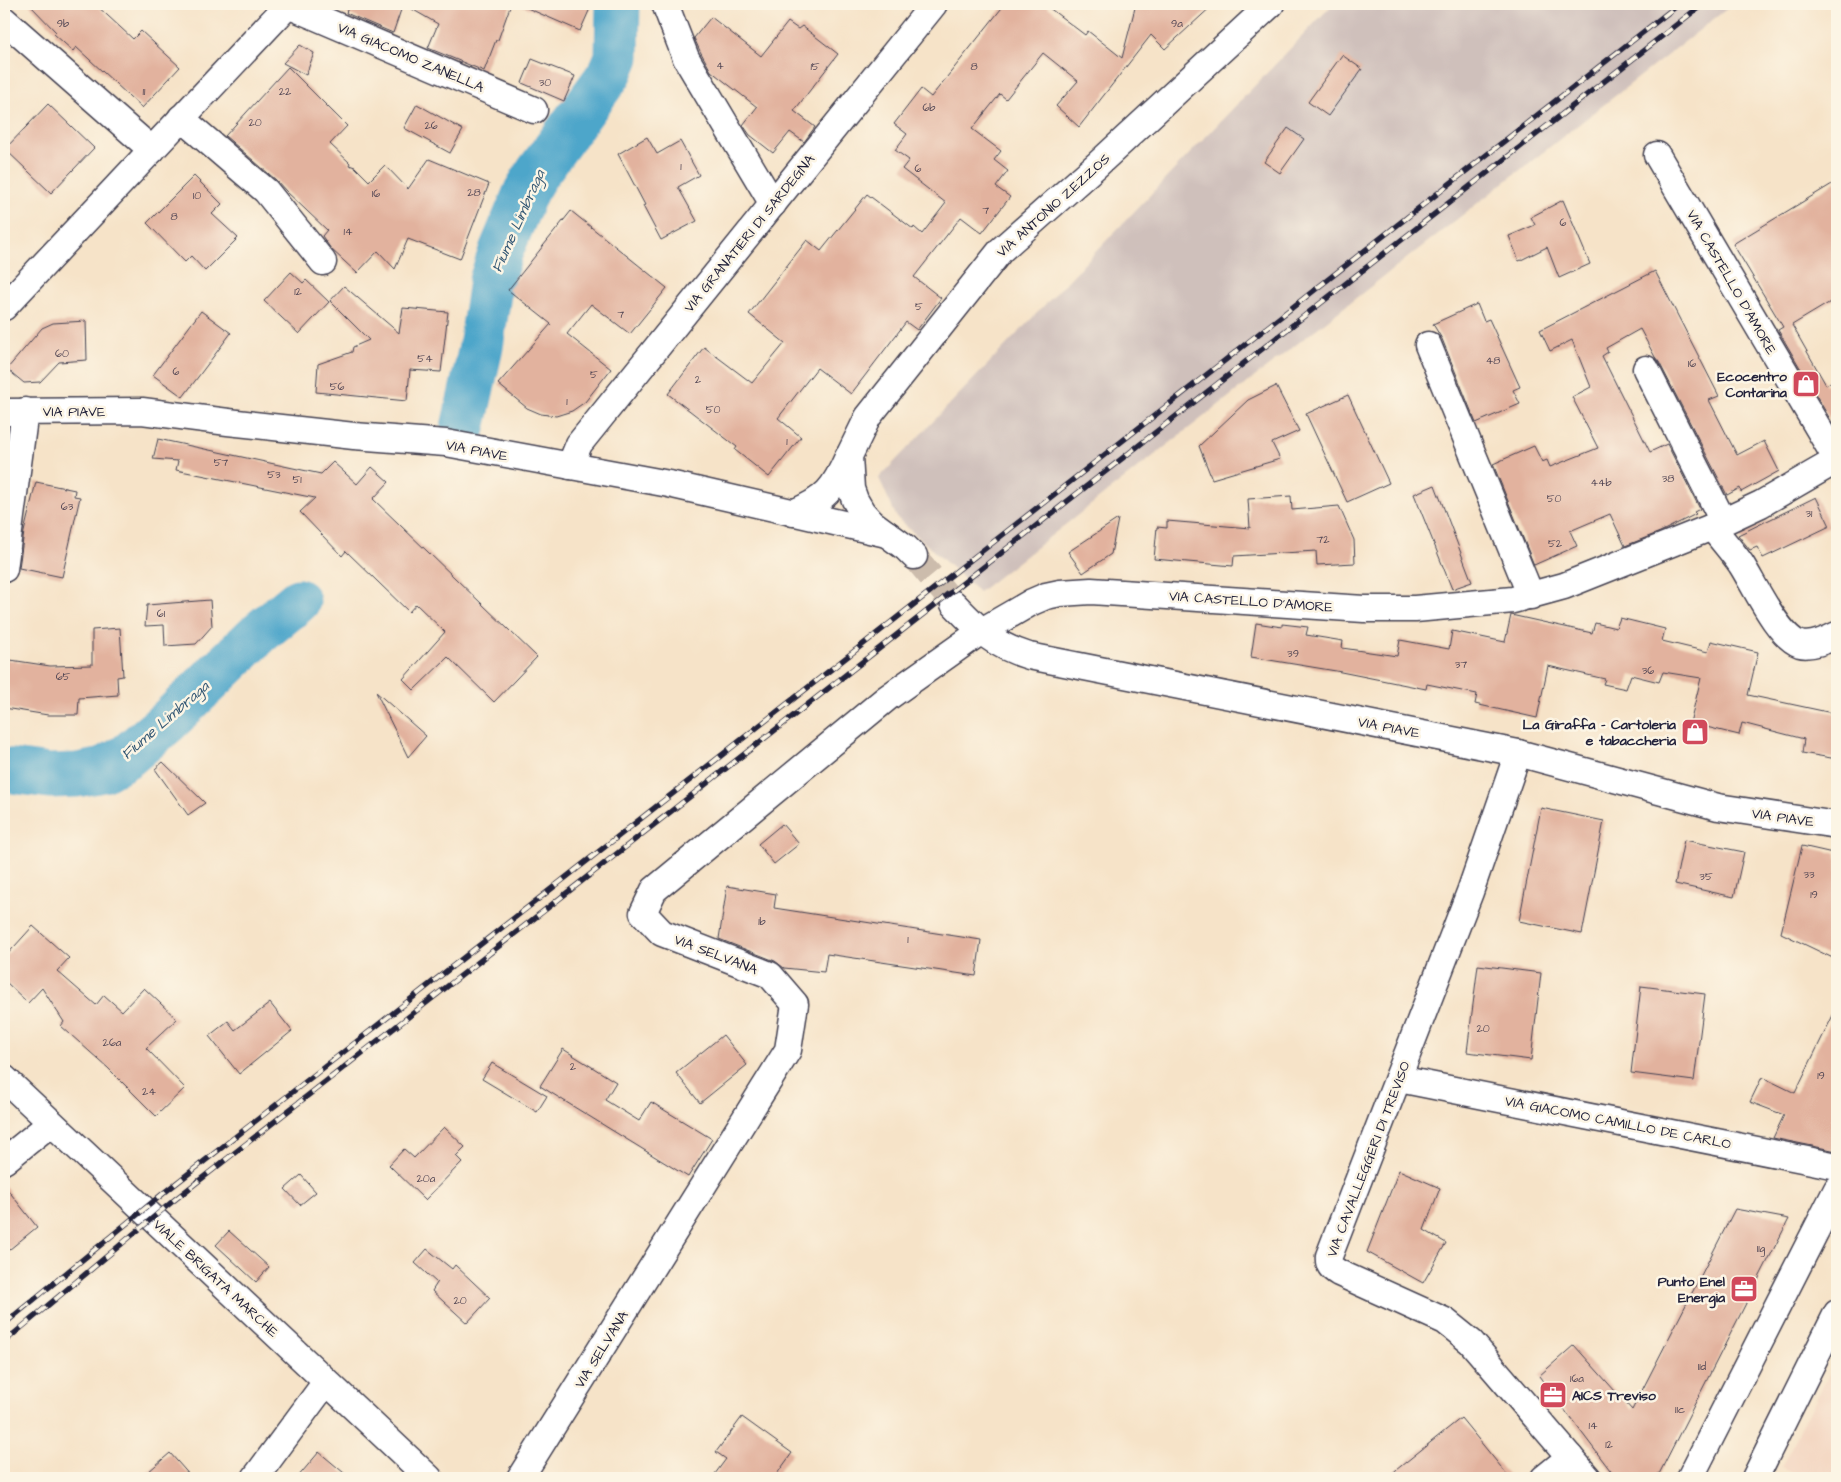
<svg xmlns="http://www.w3.org/2000/svg" width="1841" height="1482" viewBox="0 0 1841 1482" font-family="'Architects Daughter',sans-serif">
<style>
.built{fill:#f3d4bf}
.industrial{fill:#cfc0bb}
.lines{fill:none;stroke-linecap:round;stroke-linejoin:round}
.river{stroke:#4da6ca;stroke-width:45}
.building{fill:#e2b29e}
.minor-tunnel{stroke:#ccbcac;stroke-width:26;stroke-dasharray:26 13;stroke-linecap:butt}
.minor-casing{stroke:#423f50;stroke-width:29}
.minor{stroke:#fff;stroke-width:26}
.rail-casing{stroke:#22223b;stroke-width:5.5}
.rail{stroke:#fcf5e5;stroke-width:4;stroke-dasharray:11;stroke-linecap:butt}
.labels{text-anchor:middle;stroke-width:5;stroke-linejoin:round;paint-order:stroke}
.number-label{font-size:11px;fill:#524654}
.street-label{font-size:14px;fill:#22223b;stroke:#fcf5e5}
.poi-label{font-size:14px;font-weight:bold;fill:#22223b;stroke:#fcf5e5;text-anchor:end}
.water-label{font-size:15px;font-style:italic;fill:#335774;stroke:#fcf5e5}
</style>
<rect width="100%" height="100%" fill="#fcf5e5"/>
<filter id="ink" filterUnits="userSpaceOnUse"><feTurbulence type="fractalNoise" baseFrequency=".02" numOctaves="2"/><feDisplacementMap in="SourceGraphic" scale="10" xChannelSelector="R" yChannelSelector="G"/><feConvolveMatrix kernelMatrix="1 2 1 2 8 2 1 2 1" color-interpolation-filters="sRGB"/></filter>
<filter id="wash" filterUnits="userSpaceOnUse"><feTurbulence type="fractalNoise" baseFrequency=".0096" numOctaves="4" result="noise"/><feDisplacementMap in="SourceGraphic" scale="20" xChannelSelector="R" yChannelSelector="G"/><feGaussianBlur stdDeviation="1.12" result="paint"/><feColorMatrix in="noise" values="0 0 0 0 0 0 0 0 0 0 0 0 0 0 0 0 0 1.4 0 .05"/><feComposite in="paint" operator="in"/></filter>
<g filter="url(#wash)">
<rect width="100%" height="100%" fill="#f6e3c8"/>
<!-- built -->
<path class="built" d="M1837 1359V1478H1806L1781 1467Z"/>
<!-- industrial -->
<path class="industrial" d="M1333 4H1733L979 592 897 518 879 478Z"/>
<g class="lines">
<!-- river -->
<g class="river">
<path d="M463 428 481 347 491 281 501 251 526 191 535 176 610 73 617 57 618 4"/>
<path d="M4 770 50 776 77 775 103 770 127 756 167 722 258 634 298 601"/>
</g>
</g>
<g id="blocks">
<!-- building -->
<g class="building">
<path d="M29 4H95L133 39 141 31 180 67 142 108 76 47 73 51 54 34 56 32Z"/>
<path d="M349 4H511L498 40H496L484 71 428 48 438 24 403 4 393 33 346 13Z"/>
<path d="M518 4H592L580 31Z"/>
<path d="M1005 4H1044L1085 35 1088 31 1122 58 1136 4H1214L1165 49 1151 35 1079 127 1056 106 1078 81 1043 53 1006 99 1000 94 972 129 1001 151 994 160 1008 171 996 187 1010 197 982 233 961 217 914 277 941 298 917 330 906 322 851 394 817 368 778 418 801 437 769 477 735 450 737 447 668 394 704 347 752 383 785 343 749 314 807 240 821 251 867 194 913 229 914 227 922 234 946 203 902 169 909 160 895 150 907 134 894 124 921 89 931 97Z"/>
<path d="M711 17 761 56 788 22 798 29 802 26 838 54 794 111 815 127 804 142 790 132 773 153 750 135 743 125 757 107 711 71 700 51 694 38Z"/>
<path d="M300 45 314 53 306 75 283 63Z"/>
<path d="M1342 55 1362 69 1328 116 1308 102Z"/>
<path d="M532 59 575 76 564 101 522 83Z"/>
<path d="M288 67 347 126 330 144 350 163 349 165 355 167 369 181 385 165 408 189 429 159 489 184 460 259 408 239 395 269 378 251 357 273 331 249 322 236 327 230 286 191 276 180 225 136Z"/>
<path d="M48 104 94 148 51 193 5 149Z"/>
<path d="M417 104 463 130 450 153 404 128Z"/>
<path d="M1288 128 1304 139 1280 173 1264 162Z"/>
<path d="M647 137 657 154 680 141 699 175 678 187 697 221 661 240 643 206 645 205 618 154Z"/>
<path d="M194 176 222 204 212 214 238 238 205 271 191 256 185 262 147 223Z"/>
<path d="M1837 181V298L1792 325 1826 385 1837 378V431L1778 330 1783 327 1733 244Z"/>
<path d="M1563 200 1590 264 1559 278 1547 247 1519 261 1509 236 1535 225 1531 217Z"/>
<path d="M571 211 667 288 630 334 591 304 567 334 611 369 585 402 572 411 556 416 541 414 527 408 498 384 551 324 508 290Z"/>
<path d="M1655 271 1719 396 1709 400 1737 455 1764 441 1779 471 1741 492 1740 488 1727 495 1659 362 1655 357 1640 329 1606 348 1608 352 1602 356 1650 452 1667 444 1700 509 1694 512 1696 514 1660 532 1625 546 1610 514 1570 531 1577 546 1534 565 1493 464 1534 446 1542 462 1547 460 1550 467 1598 448 1572 397 1591 387 1572 340 1550 351 1540 330Z"/>
<path d="M291 272 303 283 306 280 329 302 299 334 264 301Z"/>
<path d="M344 286 399 333 403 308 448 312 441 372 410 370 407 401 316 392 318 364 352 352 353 347 369 340 330 301Z"/>
<path d="M1477 304 1484 321 1489 319 1520 387 1513 390 1520 404 1476 423 1442 339 1433 324Z"/>
<path d="M201 311 231 333 183 397 153 375Z"/>
<path d="M86 321 87 360 59 362 40 382 24 383 7 369 42 328 53 323Z"/>
<path d="M1276 386 1299 431 1272 443 1280 459 1212 479 1199 446 1248 400Z"/>
<path d="M1348 395 1389 483 1347 502 1306 414Z"/>
<path d="M158 439 321 474 333 462 357 484 372 467 389 482 373 499 537 657 494 702 448 657 414 690 403 679 445 632 416 604 409 612 346 551 342 556 300 512 315 498 176 470 178 461 153 459Z"/>
<path d="M36 482 75 490 74 496 80 497 62 577 19 568 24 532Z"/>
<path d="M1435 485 1472 582 1452 589 1414 494Z"/>
<path d="M1291 496 1292 510 1339 506 1354 540 1355 563 1317 565 1316 551 1234 556 1233 566 1154 559 1157 527 1167 528V521L1250 528 1248 499Z"/>
<path d="M1816 497 1830 526 1763 558 1757 547 1750 550 1738 535Z"/>
<path d="M1118 519 1111 554 1083 573 1068 552Z"/>
<path d="M210 600 212 626 196 644 165 646 164 625 145 626 147 605Z"/>
<path d="M1511 615 1592 633 1595 623 1616 628 1620 618 1665 629 1662 641 1708 652 1711 641 1758 652 1748 695 1837 714V759L1802 753 1804 739 1742 723 1739 735 1690 723 1701 678 1663 672 1659 682 1631 675 1626 689 1603 684 1605 679 1548 666 1537 718 1475 704 1477 694 1427 684 1426 689 1336 671 1251 657 1256 623 1282 627V624L1308 627 1306 635 1343 641 1342 648 1397 656 1400 640 1449 649 1452 631 1505 642Z"/>
<path d="M120 628 123 676 117 677 118 695 79 698 78 715H48L4 708V659L50 666 92 665V630Z"/>
<path d="M376 692 426 736 408 757Z"/>
<path d="M163 762 205 803 188 815 155 769Z"/>
<path d="M1541 808 1604 821 1582 934 1519 921Z"/>
<path d="M782 824 799 844 774 864 758 844Z"/>
<path d="M1684 840 1744 852 1734 897 1675 884Z"/>
<path d="M1802 846 1837 854V960L1781 933Z"/>
<path d="M727 886 776 894 774 908 981 940 976 976 827 954 824 972 784 968 775 961 719 939Z"/>
<path d="M33 926 69 958 57 971 96 1005 104 995 122 1011 144 988 177 1019 146 1048 185 1088 156 1116 108 1068 61 1026 64 1022 42 988 28 1003 4 980V958Z"/>
<path d="M1478 965 1541 973 1531 1060 1467 1052Z"/>
<path d="M1641 986 1705 994 1694 1081 1631 1073Z"/>
<path d="M270 1003 292 1031 239 1074 209 1036 228 1021 235 1030Z"/>
<path d="M1837 1007V1151L1773 1138 1784 1115 1750 1102 1762 1077 1795 1093Z"/>
<path d="M723 1035 747 1065 700 1103 676 1073Z"/>
<path d="M563 1049 616 1082 605 1100 639 1121 651 1102 712 1139 688 1177 540 1086Z"/>
<path d="M492 1063 547 1096 537 1112 482 1079Z"/>
<path d="M444 1127 465 1147 456 1156 462 1162 425 1200 389 1165 404 1149 414 1158Z"/>
<path d="M1399 1170 1440 1188 1424 1230 1446 1243 1423 1283 1367 1252Z"/>
<path d="M301 1175 316 1192 300 1205 285 1189Z"/>
<path d="M4 1185 37 1227 4 1254Z"/>
<path d="M1735 1209 1789 1219 1657 1478H1616L1539 1376 1574 1345 1632 1410Z"/>
<path d="M229 1231 269 1267 256 1282 216 1245Z"/>
<path d="M427 1249 452 1269 455 1265 490 1298 467 1323 432 1291 437 1283 415 1263Z"/>
<path d="M742 1417 792 1453 774 1478H712L726 1459 716 1452Z"/>
<path d="M1461 1418 1510 1478H1386Z"/>
<path d="M319 1452 350 1478H297Z"/>
<path d="M170 1453 192 1478H141Z"/>
</g>
</g>
</g>
<g filter="url(#ink)">
<use href="#blocks" fill-opacity="0" stroke="#423f50" stroke-width="1"/>
<g class="lines">
<!-- minor-tunnel -->
<path class="minor-tunnel" d="M914 556 954 604"/>
<defs>
<g id="minor">
<path d="M665 4 686 58 773 204"/>
<path d="M288 5 534 110"/>
<path d="M4 20 152 150"/>
<path d="M181 118 266 191 323 262"/>
<path d="M1657 155 1837 460"/>
<path d="M4 307 289 4"/>
<path d="M1428 345 1531 596"/>
<path d="M1646 369 1723 521"/>
<path d="M4 412 142 411 228 422 354 436 446 443 669 484 887 534"/>
<path d="M570 466 579 444 934 4"/>
<path d="M793 513C826 499 834 489 848 457"/>
<path d="M1712 527C1721 539 1732 551 1741 564 1754 584 1778 637 1800 644 1811 647 1827 640 1837 635"/>
<path d="M914 556 906 548 872 523 862 512 855 500 851 489 849 456 868 417 1001 250 1098 164 1271 4"/>
<path d="M4 569 25 411"/>
<path d="M954 604C980 631 993 645 1029 656L1518 753 1718 807 1837 825"/>
<path d="M1518 753 1470 892 1329 1256C1328 1265 1331 1268 1339 1273L1445 1321 1471 1342 1588 1478"/>
<path d="M4 1078 429 1478"/>
<path d="M1399 1079 1837 1166"/>
<path d="M4 1161 51 1123"/>
<path d="M255 1478 326 1382"/>
<path d="M520 1478 788 1050 795 1004 770 975 662 933 643 913 654 890 887 698 980 632 1032 602 1046 596 1060 593 1091 591 1364 609H1415L1513 600 1564 586 1712 527 1761 504 1837 460"/>
<path d="M1544 1478 1570 1457"/>
<path d="M1690 1478 1837 1189"/>
<path d="M1755 1478 1837 1313"/>
</g>
</defs>
<!-- minor casing -->
<use href="#minor" class="minor-casing"/>
<!-- minor -->
<use href="#minor" class="minor"/>
<defs>
<g id="rail">
<path d="M4 1324 165 1192 1679 4"/>
<path d="M4 1342 173 1201 1703 4"/>
</g>
</defs>
<!-- rail casing -->
<use href="#rail" class="rail-casing"/>
<!-- rail -->
<use href="#rail" class="rail"/>
</g>
</g>
<!-- icons -->
<defs>
<symbol id="shop-square" viewBox="-11 -11 22 22"><rect x="-9" y="-9" width="18" height="18" rx="4" fill="#d1495b" stroke="#fcf5e5"/><path d="M-5-2.5h2.3a2.7 3.5 0 0 1 5.4 0H5L5.5 6h-11ZM-1.5-2.5h3a1.5 2.3 0 0 0-3 0Z" fill="#fff"/></symbol>
<symbol id="office-square" viewBox="-11 -11 22 22"><rect x="-9" y="-9" width="18" height="18" rx="4" fill="#d1495b" stroke="#fcf5e5"/><path d="M-6-3h4V-5.5h4V-3h4V5H-6ZM-1-4.5V-3h2v-1.5ZM-6 0V1H6V0Z" fill="#fff"/></symbol>
</defs>
<g fill-rule="evenodd">
<use href="#shop-square" x="1790" y="368" width="32" height="32"/>
<use href="#shop-square" x="1679" y="716" width="32" height="32"/>
<use href="#office-square" x="1728" y="1273" width="32" height="32"/>
<use href="#office-square" x="1537" y="1379" width="32" height="32"/>
</g>
<g class="labels">
<!-- number labels -->
<g class="number-label">
<text x="63" y="27">9b</text>
<text x="1177" y="27">9a</text>
<text x="720" y="69">4</text>
<text x="815" y="70">15</text>
<text x="974" y="70">8</text>
<text x="545" y="86">30</text>
<text x="144" y="95">11</text>
<text x="285" y="95">22</text>
<text x="929" y="111">6b</text>
<text x="255" y="126">20</text>
<text x="431" y="129">26</text>
<text x="681" y="170">1</text>
<text x="918" y="172">6</text>
<text x="474" y="196">28</text>
<text x="376" y="197">16</text>
<text x="197" y="199">10</text>
<text x="986" y="214">7</text>
<text x="174" y="220">8</text>
<text x="1563" y="226">6</text>
<text x="348" y="235">14</text>
<text x="298" y="295">12</text>
<text x="919" y="310">5</text>
<text x="621" y="318">7</text>
<text x="62" y="357">60</text>
<text x="425" y="362">54</text>
<text x="1493" y="364">48</text>
<text x="1692" y="367">16</text>
<text x="176" y="375">6</text>
<text x="594" y="378">5</text>
<text x="698" y="383">2</text>
<text x="337" y="390">56</text>
<text x="567" y="405">1</text>
<text x="713" y="413">50</text>
<text x="787" y="445">1</text>
<text x="221" y="466">57</text>
<text x="274" y="478">53</text>
<text x="1668" y="482">38</text>
<text x="297" y="483">51</text>
<text x="1601" y="486">44b</text>
<text x="1554" y="502">50</text>
<text x="67" y="510">63</text>
<text x="1809" y="517">31</text>
<text x="1323" y="543">72</text>
<text x="1555" y="547">52</text>
<text x="161" y="617">61</text>
<text x="1293" y="657">39</text>
<text x="1461" y="668">37</text>
<text x="1648" y="674">36</text>
<text x="63" y="680">65</text>
<text x="1809" y="878">33</text>
<text x="1706" y="880">35</text>
<text x="1814" y="898">19</text>
<text x="762" y="925">1b</text>
<text x="908" y="943">1</text>
<text x="1483" y="1032">20</text>
<text x="112" y="1046">26a</text>
<text x="573" y="1070">2</text>
<text x="1821" y="1079">19</text>
<text x="149" y="1095">24</text>
<text x="426" y="1182">20a</text>
<text x="1761" y="1252">11g</text>
<text x="460" y="1304">20</text>
<text x="1702" y="1370">11d</text>
<text x="1577" y="1382">16a</text>
<text x="1680" y="1413">11c</text>
<text x="1593" y="1429">14</text>
<text x="1609" y="1448">12</text>
</g>
<!-- street labels -->
<g class="street-label">
<text transform="translate(411 57) rotate(23)" y="5">VIA GIACOMO ZANELLA</text>
<text transform="translate(1053 205) rotate(-42)" y="5">VIA ANTONIO ZEZZOS</text>
<text transform="translate(749 233) rotate(-51)" y="5">VIA GRANATIERI DI SARDEGNA</text>
<text transform="translate(1732 282) rotate(60)" y="5">VIA CASTELLO D'AMORE</text>
<text x="74" y="416">VIA PIAVE</text>
<text transform="translate(477 450) rotate(11)" y="5">VIA PIAVE</text>
<text transform="translate(1251 601) rotate(4)" y="5">VIA CASTELLO D'AMORE</text>
<text transform="translate(1389 727) rotate(11)" y="5">VIA PIAVE</text>
<text transform="translate(1783 817) rotate(8)" y="5">VIA PIAVE</text>
<text transform="translate(716 954) rotate(21)" y="5">VIA SELVANA</text>
<text transform="translate(1618 1122) rotate(11)" y="5">VIA GIACOMO CAMILLO DE CARLO</text>
<text transform="translate(1368 1159) rotate(-69)" y="5">VIA CAVALLEGGERI DI TREVISO</text>
<text transform="translate(216 1278) rotate(43)" y="5">VIALE BRIGATA MARCHE</text>
<text transform="translate(601 1349) rotate(-58)" y="5">VIA SELVANA</text>
</g>
<!-- poi labels -->
<g class="poi-label">
<text x="1787" y="381">Ecocentro<tspan x="1787" dy="16">Contarina</tspan></text>
<text x="1676" y="729">La Giraffa - Cartoleria<tspan x="1676" dy="16">e tabaccheria</tspan></text>
<text x="1725" y="1286">Punto Enel<tspan x="1725" dy="16">Energia</tspan></text>
<text x="1572" y="1400" text-anchor="start">AICS Treviso</text>
</g>
<!-- water labels -->
<g class="water-label">
<text transform="translate(518 221) rotate(-66)" y="5">Fiume Limbraga</text>
<text transform="translate(165 720) rotate(-41)" y="5">Fiume Limbraga</text>
</g>
</g>
<!-- margin -->
<rect width="1841" height="1482" fill="none" stroke="#fcf5e5" stroke-width="20"/>
</svg>
